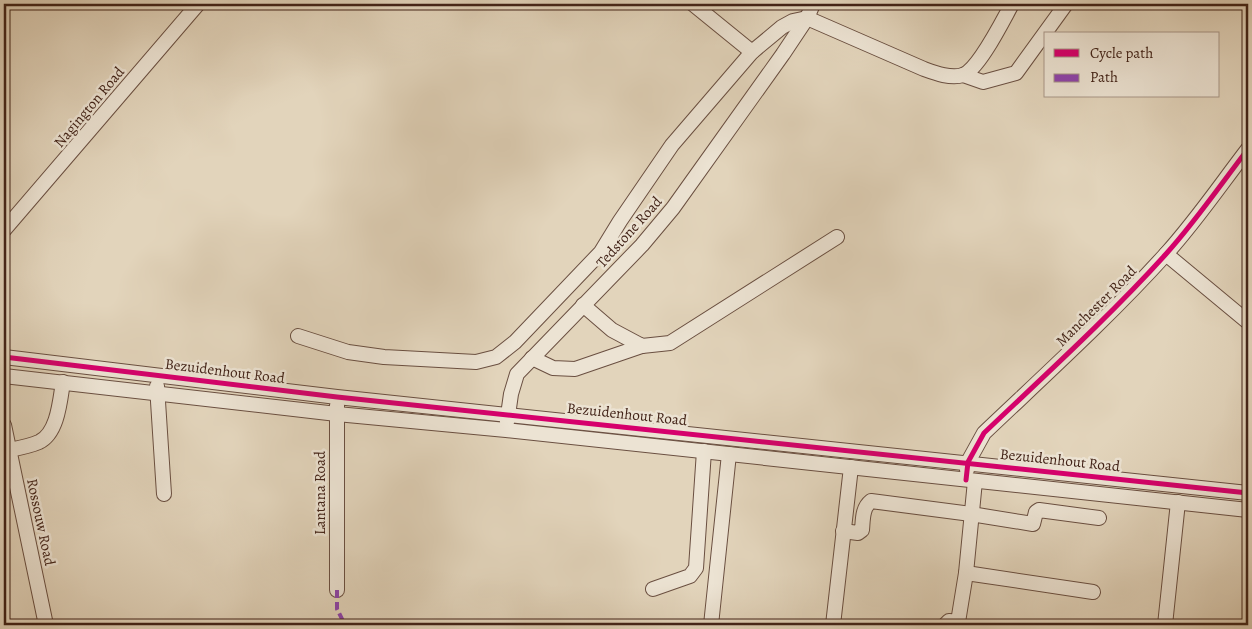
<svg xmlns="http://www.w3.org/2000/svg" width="1252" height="629" viewBox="0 0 1252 629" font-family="Alegreya,serif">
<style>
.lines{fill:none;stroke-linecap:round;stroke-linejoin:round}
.minor-casing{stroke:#6a4f41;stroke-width:16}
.minor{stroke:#ece3d3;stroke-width:14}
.quiet{stroke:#8e44ad;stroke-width:4;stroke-dasharray:8 4;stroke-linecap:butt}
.cycleway-casing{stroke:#ece3d3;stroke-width:8}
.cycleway{stroke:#d6006c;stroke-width:5}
.labels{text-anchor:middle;stroke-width:5;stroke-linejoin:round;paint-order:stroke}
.street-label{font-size:15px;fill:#422318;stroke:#ece3d3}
</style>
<rect width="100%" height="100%" fill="#e2d4bb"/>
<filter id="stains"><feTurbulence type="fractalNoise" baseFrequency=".004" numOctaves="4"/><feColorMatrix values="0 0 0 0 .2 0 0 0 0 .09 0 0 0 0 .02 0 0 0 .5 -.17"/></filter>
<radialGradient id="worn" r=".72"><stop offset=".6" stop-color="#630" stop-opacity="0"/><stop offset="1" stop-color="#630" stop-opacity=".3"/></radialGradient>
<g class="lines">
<defs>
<g id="minor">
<path d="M693 4 752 52"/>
<path d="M963 75 983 82 1016 73 1066 4"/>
<path d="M4 230 198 4"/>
<path d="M1166 254 1248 322"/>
<path d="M583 305 612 330 642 346 670 343 837 237"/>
<path d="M298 336 348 352 384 357 476 362 496 357 515 342 601 252 620 221 672 145 752 52 782 27 793 21 807 18 924 69C935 73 951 79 963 75 979 69 1003 20 1012 4"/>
<path d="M4 357 337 397 1248 493"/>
<path d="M532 358 553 368 575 369 642 346"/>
<path d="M4 376 337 414 506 430 1248 510"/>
<path d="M157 386 164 494"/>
<path d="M337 405V590"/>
<path d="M507 422 511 394 517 374 642 245 673 208 783 54 807 18 813 4"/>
<path d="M4 425 46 625"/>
<path d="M9 450C19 448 30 446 39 442 58 433 60 400 63 382"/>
<path d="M967 470 968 462 984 433C1045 375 1110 316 1166 254 1196 221 1221 184 1248 149"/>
<path d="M843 531 858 533 862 530C863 520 862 508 871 501L971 514 1033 524 1036 512 1039 510 1099 518"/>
<path d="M966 573 1093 592"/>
<path d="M653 589 690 576 696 568 704 451"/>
<path d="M711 625 729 454"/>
<path d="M833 625 851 467"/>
<path d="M945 625 949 621 958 622 966 573 975 481"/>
<path d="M1165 625 1178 502"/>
</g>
</defs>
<!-- minor casing -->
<use href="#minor" class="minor-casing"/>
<!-- minor -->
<use href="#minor" class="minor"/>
<!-- quiet -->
<path class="quiet" d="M337 590V609L345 625"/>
<defs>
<g id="cycleway">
<path d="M4 357 337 397 1248 493"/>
<path d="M966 480 968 462 984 433C1045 375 1110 316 1166 254 1196 221 1221 184 1248 149"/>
</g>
</defs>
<!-- cycleway casing -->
<use href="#cycleway" class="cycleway-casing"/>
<!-- cycleway -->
<use href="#cycleway" class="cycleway"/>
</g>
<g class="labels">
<!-- street labels -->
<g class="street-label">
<text transform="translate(89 107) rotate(-50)" y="5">Nagington Road</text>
<text transform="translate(629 232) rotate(-48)" y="5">Tedstone Road</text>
<text transform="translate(1096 306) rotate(-45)" y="5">Manchester Road</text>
<text transform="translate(225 371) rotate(7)" y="5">Bezuidenhout Road</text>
<text transform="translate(627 414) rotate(6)" y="5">Bezuidenhout Road</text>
<text transform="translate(1060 460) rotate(6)" y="5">Bezuidenhout Road</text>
<text transform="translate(320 493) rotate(-90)" y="5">Lantana Road</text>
<text transform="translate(41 522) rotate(78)" y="5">Rossouw Road</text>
</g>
</g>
<!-- margin -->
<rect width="1252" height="629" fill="none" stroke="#e2d4bb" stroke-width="20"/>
<rect x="5" y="5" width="1242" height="619" fill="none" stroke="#422318" stroke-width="2.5"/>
<rect x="10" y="10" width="1232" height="609" fill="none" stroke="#422318"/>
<!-- legend -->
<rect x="1044" y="32" width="175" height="65" fill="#ece3d3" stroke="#a89688"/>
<rect x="1054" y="49" width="25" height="8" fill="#d6006c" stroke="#a89688"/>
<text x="1090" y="58" font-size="15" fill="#422318">Cycle path</text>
<rect x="1054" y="74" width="25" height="8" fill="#8e44ad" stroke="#a89688"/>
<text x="1090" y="82" font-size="15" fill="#422318">Path</text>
<rect width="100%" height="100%" filter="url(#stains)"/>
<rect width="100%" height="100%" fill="url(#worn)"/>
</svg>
